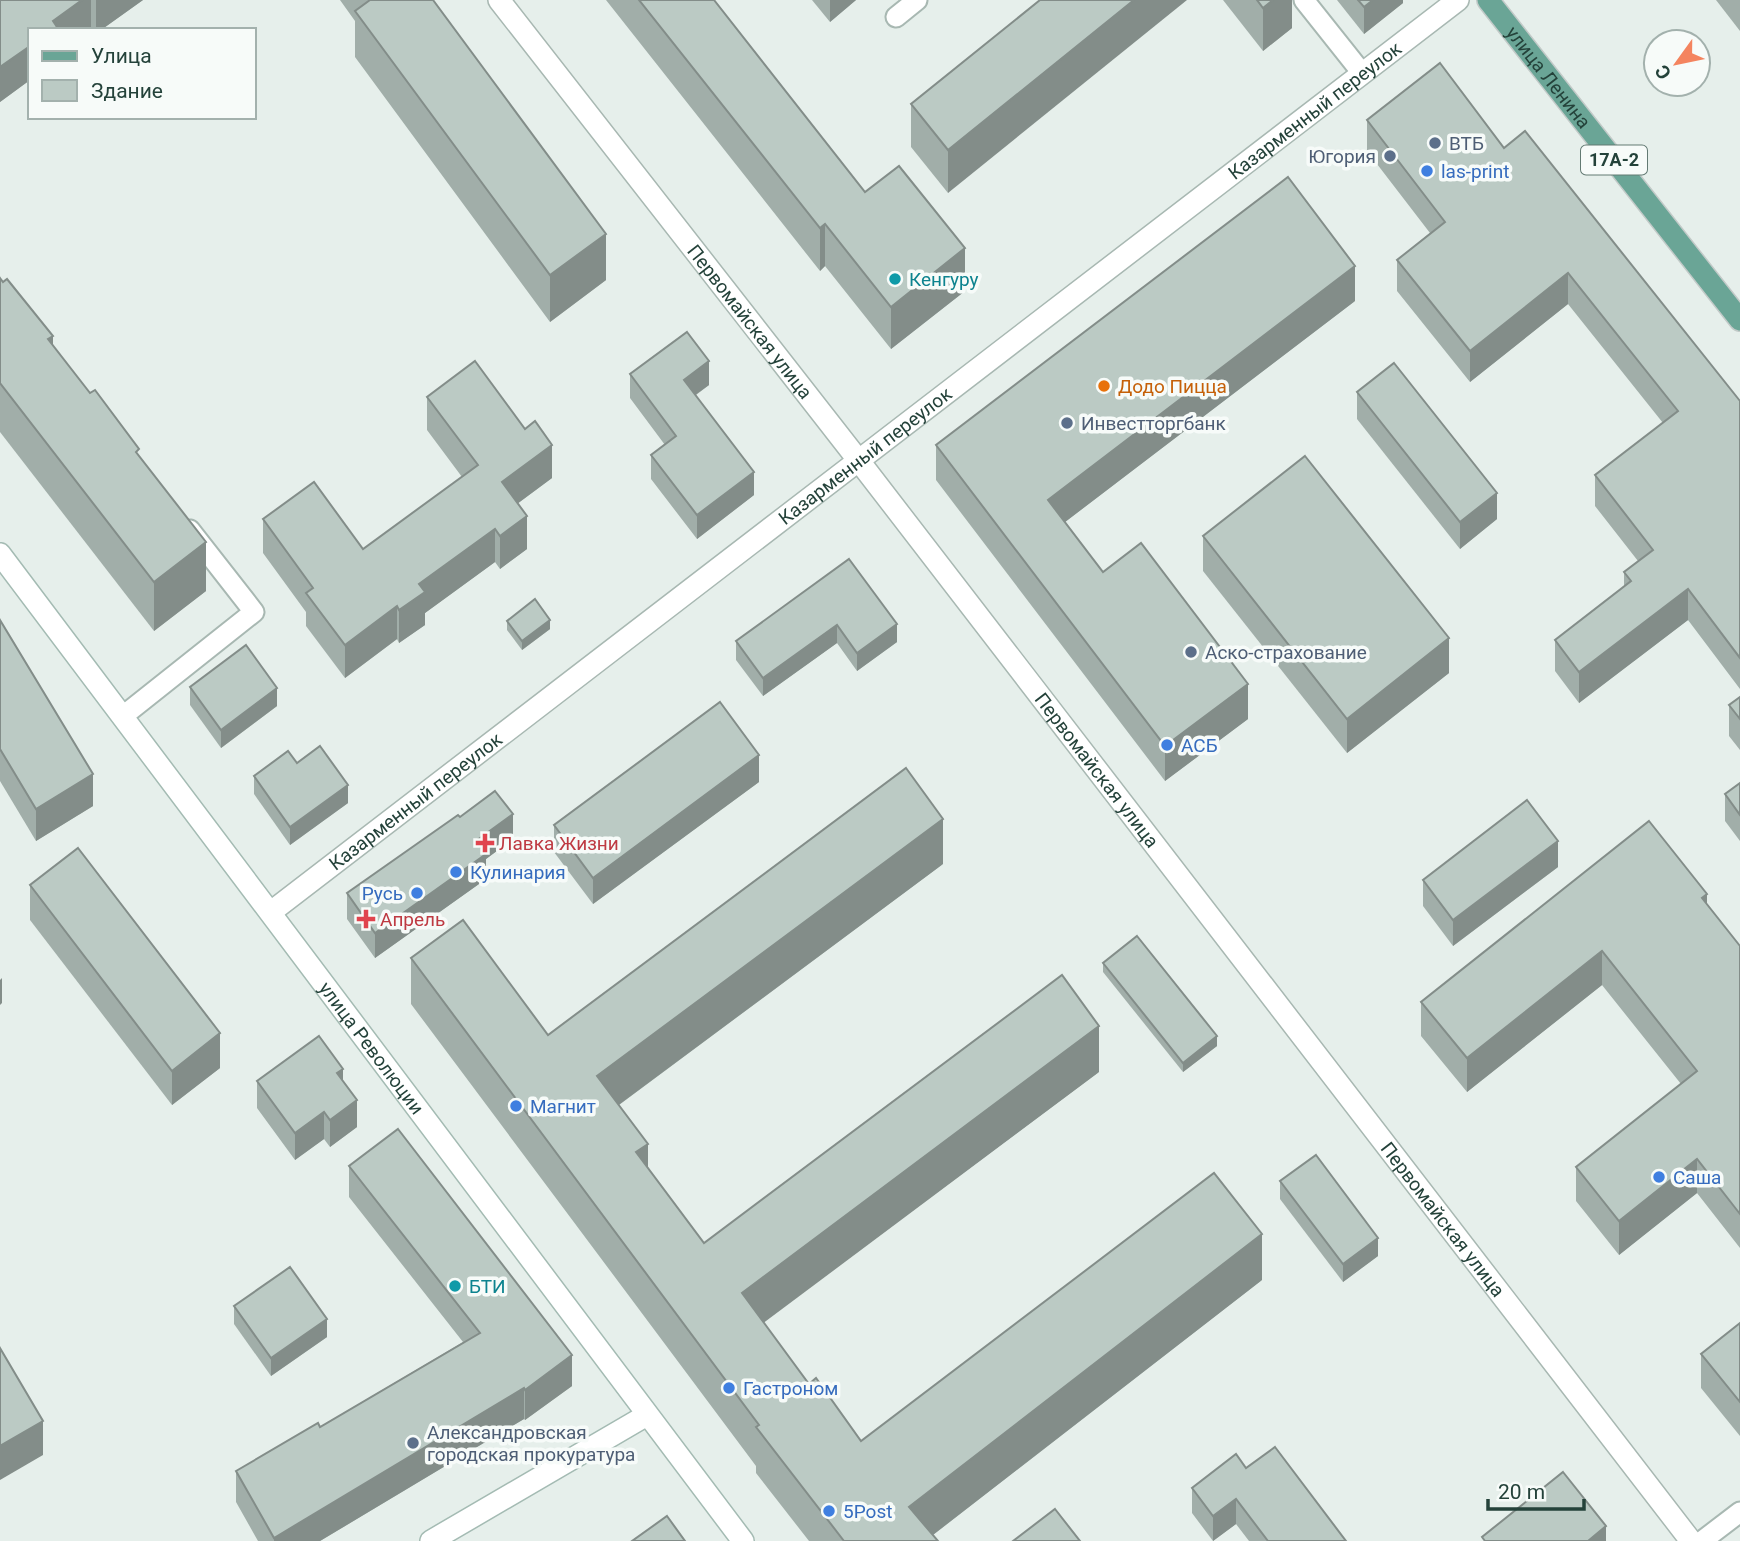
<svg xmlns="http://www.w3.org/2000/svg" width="1740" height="1541" viewBox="0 0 1740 1541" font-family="Roboto,sans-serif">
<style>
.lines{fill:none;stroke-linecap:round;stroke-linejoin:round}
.lane-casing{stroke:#a8b8b2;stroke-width:23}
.street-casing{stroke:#a8b8b2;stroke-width:24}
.secondary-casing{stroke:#a4bbb3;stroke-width:24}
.primary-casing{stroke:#c2cac8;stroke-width:24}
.lane{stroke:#fff;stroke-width:19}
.street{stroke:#fff;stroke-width:21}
.secondary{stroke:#fff;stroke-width:21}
.primary{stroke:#6aa596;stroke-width:21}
.wall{fill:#a1aea9}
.shaded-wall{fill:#838d89}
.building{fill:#bbcac4;stroke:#838d89;stroke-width:2}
.service-dot{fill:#5c6f8a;stroke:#f7fbf9;stroke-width:2.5}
.shop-dot{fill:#3f7fe0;stroke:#f7fbf9;stroke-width:2.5}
.culture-dot{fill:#0f9aa8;stroke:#f7fbf9;stroke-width:2.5}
.food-dot{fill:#e8710a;stroke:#f7fbf9;stroke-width:2.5}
.health-dot{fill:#e0444e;stroke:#f7fbf9;stroke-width:2.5}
.labels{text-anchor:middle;stroke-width:7;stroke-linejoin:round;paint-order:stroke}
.shield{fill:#f7fbf9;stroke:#637a73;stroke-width:2}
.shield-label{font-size:18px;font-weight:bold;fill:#24423a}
.street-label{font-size:19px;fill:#24423a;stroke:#f7fbf9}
.service-label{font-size:19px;fill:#4e5e75;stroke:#f7fbf9;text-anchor:start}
.shop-label{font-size:19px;fill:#366cbe;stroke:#f7fbf9;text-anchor:start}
.culture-label{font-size:19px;fill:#0d838f;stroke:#f7fbf9;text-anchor:start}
.food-label{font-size:19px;fill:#c56008;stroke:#f7fbf9;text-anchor:start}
.health-label{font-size:19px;fill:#be3a42;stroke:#f7fbf9;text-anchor:start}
</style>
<rect width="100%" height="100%" fill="#e6efeb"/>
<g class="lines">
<defs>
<g id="lane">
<path d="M1304 0 1362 73"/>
<path d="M896 17 917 0"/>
<path d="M123 716 254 612 190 530"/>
<path d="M1702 1541 1740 1512"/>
</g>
<g id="street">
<path id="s1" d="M499 0 859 461 1691 1541"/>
<path id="s2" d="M271 912 1458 0"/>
</g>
<g id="secondary">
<path id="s3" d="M0 554 743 1541"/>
<path d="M431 1541 647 1415"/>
</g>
<g id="primary">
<path id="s4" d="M1488 0 1740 320"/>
</g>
</defs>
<!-- lane casing -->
<use href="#lane" class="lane-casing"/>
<!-- street casing -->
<use href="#street" class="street-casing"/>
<!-- secondary casing -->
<use href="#secondary" class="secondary-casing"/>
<!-- primary casing -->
<use href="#primary" class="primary-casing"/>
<!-- lane -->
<use href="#lane" class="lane"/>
<!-- street -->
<use href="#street" class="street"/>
<!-- secondary -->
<use href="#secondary" class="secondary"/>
<!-- primary -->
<use href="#primary" class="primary"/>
</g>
<!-- wall -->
<g class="wall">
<path d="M0 0H143L101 30H92L91 28 89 30H30V80L0 102Z"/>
<path d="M340 0H433L606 280 550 322 355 57V21Z"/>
<path d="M606 0H714L865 192 965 291 891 349 825 266 820 271Z"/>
<path d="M812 0H856L830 22Z"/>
<path d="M1040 0 948 193 911 147V104Z"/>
<path d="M1223 0H1292V28L1263 51Z"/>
<path d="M1337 0H1403V3L1364 34Z"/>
<path d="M1716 0H1740V31Z"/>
<path d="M1367 120 1504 148 1740 401V689L1688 620 1579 703 1555 671V640L1624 587V572L1638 561 1595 506V475L1663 423 1568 304 1470 382 1397 291V260L1430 233 1367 151Z"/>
<path d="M0 278 139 456 206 591 154 631 0 432Z"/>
<path d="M1355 301 1065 522 1103 572 1248 719 1165 781 936 480V445Z"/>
<path d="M630 374 709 385 696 395 754 495 697 539 651 479V455L665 445 630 398Z"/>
<path d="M1357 392 1497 519 1460 549 1357 419Z"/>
<path d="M427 397 552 478 517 504 527 549 500 569 495 562 425 613V625L399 643 397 639 345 678 306 626V612L263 553V519L363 549 462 477 427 430Z"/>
<path d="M1203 536 1449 673 1347 753 1203 571Z"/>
<path d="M849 559 897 642 857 671 837 643 763 696 736 660V641Z"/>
<path d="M0 620 93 806 36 841 0 781Z"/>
<path d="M507 621 550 629 522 650 507 630Z"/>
<path d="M190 687 277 706 221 748 190 705Z"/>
<path d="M1740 697V750L1729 736V705Z"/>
<path d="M254 776 348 803 290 845 254 794Z"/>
<path d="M759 782 593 904 554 852V825Z"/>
<path d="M1740 783V841L1725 821V794Z"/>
<path d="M460 817 513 839 486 859V879L375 958 347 919V893Z"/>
<path d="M943 864 619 1105 648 1168 704 1243 1099 1072 763 1322 809 1384 861 1441 1262 1280 933 1535 938 1541H809L756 1473V1466L411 1004V958L548 1035Z"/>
<path d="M1558 867 1453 946 1423 906V880Z"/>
<path d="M30 885 220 1068 172 1105 30 920Z"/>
<path d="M1707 904 1740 946V1248L1697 1193 1619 1255 1576 1201V1167L1681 1084 1602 985 1467 1092 1421 1036V1002Z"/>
<path d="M1103 963 1217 1046 1183 1072 1103 972Z"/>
<path d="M257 1081H343L357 1127 330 1147 324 1139 295 1160 257 1108Z"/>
<path d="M349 1166 572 1386 525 1420 524 1419 320 1541H258L236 1502V1471L320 1427 463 1342 349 1197Z"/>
<path d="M1280 1181 1378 1256 1343 1282 1280 1199Z"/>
<path d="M234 1306 327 1337 271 1376 234 1324Z"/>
<path d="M1740 1323V1436L1701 1388V1354Z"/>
<path d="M1246 1468 1346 1541H1249L1236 1524 1213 1541 1192 1513V1488Z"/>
</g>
<!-- shaded-wall -->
<g class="shaded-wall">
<path d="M82 0H91V28L89 30H52L53 21Z"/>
<path d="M96 0H143L101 30H96Z"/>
<path d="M830 0H856L830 22Z"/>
<path d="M1134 0H1187L948 193V150Z"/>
<path d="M1273 0H1292V28L1263 51V8Z"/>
<path d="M1373 0H1403V3L1364 34V7Z"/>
<path d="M30 46V80L0 102V67Z"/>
<path d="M825 224V266L820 271V228Z"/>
<path d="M606 234V280L550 322V275Z"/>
<path d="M965 248V291L891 349V307Z"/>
<path d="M1355 266V301L1048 535V500Z"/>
<path d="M1568 273V304L1470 382V351Z"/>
<path d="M53 336V385L48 339Z"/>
<path d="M709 361V385L684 403V380Z"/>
<path d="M552 445V478L502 515V482Z"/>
<path d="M754 472V495L697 539V515Z"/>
<path d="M1497 493V519L1460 549V522Z"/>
<path d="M527 516V549L500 569V536Z"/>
<path d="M495 529V562L425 613V625L399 643V610L419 584Z"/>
<path d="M206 542V591L154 631V582Z"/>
<path d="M1688 589V620L1579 703V672Z"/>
<path d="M397 606V639L345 678V645Z"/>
<path d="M550 620V629L522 650V641Z"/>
<path d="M897 624V642L857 671V653Z"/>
<path d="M837 625V643L763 696V678Z"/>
<path d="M1449 638V673L1347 753V719Z"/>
<path d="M1248 684V719L1165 781V746Z"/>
<path d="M277 688V706L221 748V730Z"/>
<path d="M759 755V782L593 904V878Z"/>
<path d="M93 774V806L36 841V809Z"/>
<path d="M348 785V803L290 845V827Z"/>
<path d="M513 814V839L486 859V879L375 958V933L476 841Z"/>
<path d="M943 819V864L597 1121V1076Z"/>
<path d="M1558 841V867L1453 946V920Z"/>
<path d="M1707 894V929L1702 898Z"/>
<path d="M1602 951V985L1467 1092V1058Z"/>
<path d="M2 978V1003L0 1005V980Z"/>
<path d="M1099 1026V1072L742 1339V1293Z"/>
<path d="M220 1033V1068L172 1105V1071Z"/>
<path d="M1217 1036V1046L1183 1072V1063Z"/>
<path d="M343 1069V1095L337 1073Z"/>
<path d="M357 1100V1127L330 1147V1120Z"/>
<path d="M324 1112V1139L295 1160V1133Z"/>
<path d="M648 1144V1189L636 1152Z"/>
<path d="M1697 1159V1193L1619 1255V1221Z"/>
<path d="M1262 1234V1280L925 1541 909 1507Z"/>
<path d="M1378 1238V1256L1343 1282V1264Z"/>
<path d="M327 1319V1337L271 1376V1358Z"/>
<path d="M572 1355V1386L525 1420V1390Z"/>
<path d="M524 1388V1419L320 1541H274V1538Z"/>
<path d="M43 1421V1455L0 1480V1446Z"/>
<path d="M1236 1499V1524L1213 1541V1516Z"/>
<path d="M1606 1526V1541H1588Z"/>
</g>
<!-- building -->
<g class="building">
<path d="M0 0H82L53 21 57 27 52 30H30V46L0 67Z"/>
<path d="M370 0H433L606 234 550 275 355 11Z"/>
<path d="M639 0H714L865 192 899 166 965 248 891 307 825 224 820 228Z"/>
<path d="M1040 0H1134L948 150 911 104Z"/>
<path d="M1257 0H1273L1263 8Z"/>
<path d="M1358 0H1373L1364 7Z"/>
<path d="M1440 63 1504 148 1525 131 1740 401V658L1688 589 1579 672 1555 640 1631 581 1624 572 1653 550 1595 475 1678 411 1568 273 1470 351 1397 260 1445 222 1367 120Z"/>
<path d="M1288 177 1355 266 1048 500 1103 572 1141 543 1248 684 1165 746 936 445Z"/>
<path d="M0 278 3 282 7 279 53 336 48 339 90 393 95 390 139 449 136 452 206 542 154 582 0 383Z"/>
<path d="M687 332 709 361 684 380 754 472 697 515 651 455 676 436 630 374Z"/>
<path d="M475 361 525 429 535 421 552 445 502 482 527 516 500 536 495 529 419 584 425 592 399 610 397 606 345 645 306 593 313 588 263 519 314 482 363 549 478 465 427 397Z"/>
<path d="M1394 363 1497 493 1460 522 1357 392Z"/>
<path d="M1305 456 1449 638 1347 719 1203 536Z"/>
<path d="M849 559 897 624 857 653 837 625 763 678 736 641Z"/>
<path d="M535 599 550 620 522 641 507 621Z"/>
<path d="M0 620 93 774 36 809 0 749Z"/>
<path d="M246 645 277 688 221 730 190 687Z"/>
<path d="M1740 697V719L1729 705Z"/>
<path d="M720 702 759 755 593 878 554 825Z"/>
<path d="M320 746 348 785 290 827 254 776 288 751 297 763Z"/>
<path d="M906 768 943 819 597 1076 648 1144 636 1152 704 1243 1062 975 1099 1026 742 1293 809 1384 816 1378 861 1441 1214 1173 1262 1234 909 1507 938 1541H844L756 1427 759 1425 411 958 463 920 548 1035Z"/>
<path d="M1740 783V815L1725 794Z"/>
<path d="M495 791 513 814 476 841 486 854 375 933 347 893 458 815 460 817Z"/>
<path d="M1527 800 1558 841 1453 920 1423 880Z"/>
<path d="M1649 821 1707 894 1702 898 1740 946V1214L1697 1159 1619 1221 1576 1167 1697 1071 1602 951 1467 1058 1421 1002Z"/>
<path d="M78 848 220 1033 172 1071 30 885Z"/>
<path d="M1137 936 1217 1036 1183 1063 1103 963Z"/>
<path d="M319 1036 343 1069 337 1073 357 1100 330 1120 324 1112 295 1133 257 1081Z"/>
<path d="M398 1129 572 1355 525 1390 524 1388 274 1538 236 1471 318 1423 320 1427 480 1333 349 1166Z"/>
<path d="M1316 1155 1378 1238 1343 1264 1280 1181Z"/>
<path d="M290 1267 327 1319 271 1358 234 1306Z"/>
<path d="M1740 1323V1402L1701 1354Z"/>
<path d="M0 1348 43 1421 0 1446Z"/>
<path d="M1275 1447 1346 1541H1268L1236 1499 1213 1516 1192 1488 1236 1454 1246 1468Z"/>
<path d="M1563 1472 1606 1526 1588 1541H1485L1482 1537Z"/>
<path d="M1055 1509 1080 1541H1013Z"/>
<path d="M667 1516 685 1541H632Z"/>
</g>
<!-- markers -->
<g class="service-dot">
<circle cx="1435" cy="143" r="7"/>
<circle cx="1390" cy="156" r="7"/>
<circle cx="1067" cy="423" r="7"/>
<circle cx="1191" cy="652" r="7"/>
<circle cx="413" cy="1443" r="7"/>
</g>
<g class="shop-dot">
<circle cx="1427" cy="171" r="7"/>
<circle cx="1167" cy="745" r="7"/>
<circle cx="456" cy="872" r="7"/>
<circle cx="417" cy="893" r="7"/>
<circle cx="516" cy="1106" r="7"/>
<circle cx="1659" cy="1177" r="7"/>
<circle cx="729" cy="1388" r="7"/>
<circle cx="829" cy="1511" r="7"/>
</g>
<g class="culture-dot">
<circle cx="895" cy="279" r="7"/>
<circle cx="455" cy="1286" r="7"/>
</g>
<circle class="food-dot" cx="1104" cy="386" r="7"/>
<g class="health-dot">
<path d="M481.5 832.5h7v7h7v7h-7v7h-7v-7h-7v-7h7z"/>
<path d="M362.5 908.5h7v7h7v7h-7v7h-7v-7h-7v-7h7z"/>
</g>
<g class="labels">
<!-- shield labels -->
<rect class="shield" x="1581" y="145.5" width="66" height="29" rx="5"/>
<g class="shield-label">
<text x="1614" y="166">17А-2</text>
</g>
<!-- street labels -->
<g class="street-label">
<text dy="7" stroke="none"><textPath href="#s4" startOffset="98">улица Ленина</textPath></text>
<text dy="7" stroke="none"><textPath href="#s2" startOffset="1316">Казарменный переулок</textPath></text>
<text dy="7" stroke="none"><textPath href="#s1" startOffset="408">Первомайская улица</textPath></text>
<text dy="7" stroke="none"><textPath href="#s2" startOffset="749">Казарменный переулок</textPath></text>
<text dy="7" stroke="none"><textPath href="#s1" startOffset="975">Первомайская улица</textPath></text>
<text dy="7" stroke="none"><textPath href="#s2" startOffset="182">Казарменный переулок</textPath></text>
<text dy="7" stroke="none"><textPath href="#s3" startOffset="618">улица Революции</textPath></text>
<text dy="7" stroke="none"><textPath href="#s1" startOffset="1542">Первомайская улица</textPath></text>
</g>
<!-- service labels -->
<g class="service-label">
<text x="1449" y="150">ВТБ</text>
<text x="1376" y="163" text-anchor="end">Югория</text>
<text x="1081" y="430">Инвестторгбанк</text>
<text x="1205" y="659">Аско-страхование</text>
<text x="427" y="1439">Александровская<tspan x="427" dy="22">городская прокуратура</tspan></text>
</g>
<!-- shop labels -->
<g class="shop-label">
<text x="1441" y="178">las-print</text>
<text x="1181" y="752">АСБ</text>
<text x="470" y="879">Кулинария</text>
<text x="403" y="900" text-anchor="end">Русь</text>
<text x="530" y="1113">Магнит</text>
<text x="1673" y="1184">Саша</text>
<text x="743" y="1395">Гастроном</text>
<text x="843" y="1518">5Post</text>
</g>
<!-- culture labels -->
<g class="culture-label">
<text x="909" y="286">Кенгуру</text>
<text x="469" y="1293">БТИ</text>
</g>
<!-- food labels -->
<g class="food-label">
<text x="1118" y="393">Додо Пицца</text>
</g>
<!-- health labels -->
<g class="health-label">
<text x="499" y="850">Лавка Жизни</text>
<text x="380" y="926">Апрель</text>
</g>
</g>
<!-- legend -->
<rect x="28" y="28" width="228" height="91" fill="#f7fbf9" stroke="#a3b1ad" stroke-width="2"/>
<rect x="42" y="51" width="35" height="10" fill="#6aa596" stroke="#a3b1ad" stroke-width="2"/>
<text x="91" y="63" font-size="21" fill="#24423a">Улица</text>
<rect x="42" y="80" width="35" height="21" fill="#bbcac4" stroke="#a3b1ad" stroke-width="2"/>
<text x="91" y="98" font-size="21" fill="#24423a">Здание</text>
<!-- north arrow -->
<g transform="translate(1677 63) rotate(237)"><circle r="33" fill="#f7fbf9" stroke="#a3b1ad" stroke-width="2"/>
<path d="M0-5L12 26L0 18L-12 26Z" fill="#f4845f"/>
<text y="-10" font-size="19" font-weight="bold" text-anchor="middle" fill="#24423a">С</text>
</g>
<!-- scale -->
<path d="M1488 1499v10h96v-10" fill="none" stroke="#24423a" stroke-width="3.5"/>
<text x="1498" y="1499" font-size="21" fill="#24423a" stroke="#f7fbf9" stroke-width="5" paint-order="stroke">20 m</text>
</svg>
